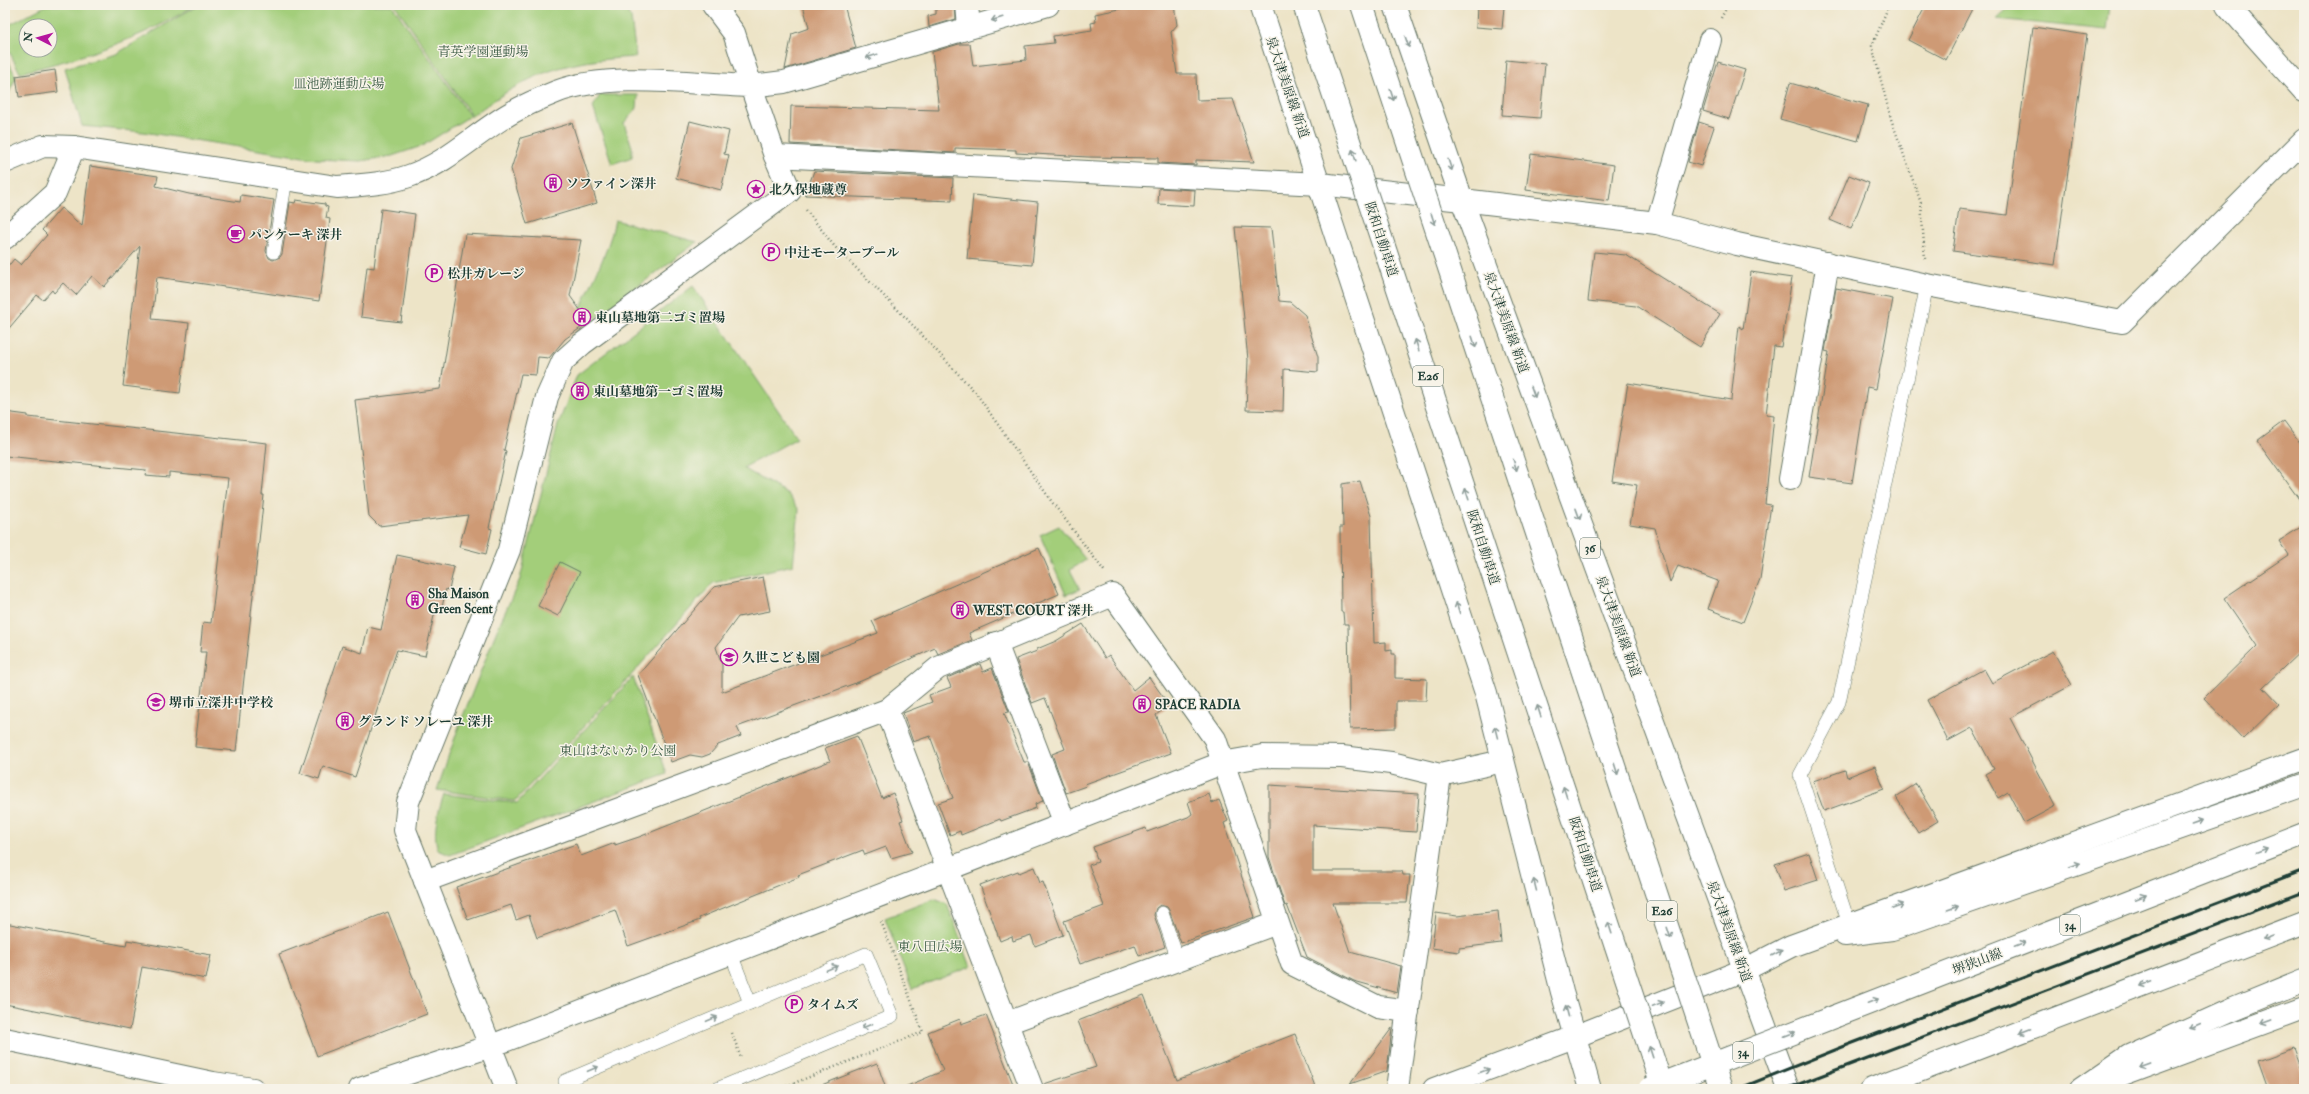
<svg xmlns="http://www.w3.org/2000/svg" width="2309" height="1094" viewBox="0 0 2309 1094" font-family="'IM FELL Double Pica','Noto Serif JP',serif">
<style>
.green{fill:#a3ce7a;stroke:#618657;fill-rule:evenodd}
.building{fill:#ce9a74}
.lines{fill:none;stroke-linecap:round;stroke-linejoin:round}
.service-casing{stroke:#677767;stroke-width:14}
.minor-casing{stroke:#677767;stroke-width:24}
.tertiary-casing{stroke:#677767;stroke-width:24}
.primary-casing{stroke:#677767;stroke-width:24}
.path{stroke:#677767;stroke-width:2.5;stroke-dasharray:1 3;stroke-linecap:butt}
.service{stroke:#fff;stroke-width:13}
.minor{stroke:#fff;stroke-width:22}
.tertiary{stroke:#fff;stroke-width:22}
.primary{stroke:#fff;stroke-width:22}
.rail{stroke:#1f3d34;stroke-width:3}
.primary-bridge-casing{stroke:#677767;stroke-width:24;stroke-linecap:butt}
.motorway-bridge-casing{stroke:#677767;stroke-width:24;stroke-linecap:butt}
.primary-bridge{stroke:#fff;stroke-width:22}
.motorway-bridge{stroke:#fff;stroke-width:22}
.oneway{stroke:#8f9e9a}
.labels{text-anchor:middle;stroke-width:3;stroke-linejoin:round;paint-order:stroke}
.shield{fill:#f7f3e8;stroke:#60746a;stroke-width:1}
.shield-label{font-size:12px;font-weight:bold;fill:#1f3d34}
.park-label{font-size:13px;fill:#395a42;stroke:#f7f3e8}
.street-label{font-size:13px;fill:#1f3d34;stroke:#f7f3e8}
.poi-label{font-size:13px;font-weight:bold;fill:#1f3d34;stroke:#f7f3e8;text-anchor:start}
</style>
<rect width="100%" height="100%" fill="#f7f3e8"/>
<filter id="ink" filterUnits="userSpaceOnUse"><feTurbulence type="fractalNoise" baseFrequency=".025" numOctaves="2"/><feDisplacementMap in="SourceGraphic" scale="8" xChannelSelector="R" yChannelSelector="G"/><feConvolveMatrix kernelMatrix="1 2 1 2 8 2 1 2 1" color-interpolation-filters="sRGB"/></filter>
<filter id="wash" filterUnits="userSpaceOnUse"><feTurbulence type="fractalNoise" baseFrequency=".012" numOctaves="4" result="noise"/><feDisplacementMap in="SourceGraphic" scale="16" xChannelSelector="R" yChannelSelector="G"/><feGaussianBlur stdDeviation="0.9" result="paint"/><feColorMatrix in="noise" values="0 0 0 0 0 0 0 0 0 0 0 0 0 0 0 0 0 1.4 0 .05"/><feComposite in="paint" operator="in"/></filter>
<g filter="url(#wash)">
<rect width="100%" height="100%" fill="#ede4c7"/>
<!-- green -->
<g class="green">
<path d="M47 5H195C141 40 82 57 20 73L5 43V27ZM26 26H50V50H26Z"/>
<path d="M198 5H392L470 116 422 146 392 156 361 161 316 159 143 132 82 126 65 68 116 54Z"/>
<path d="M395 5H623L631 18 636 57C562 61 531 72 472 116Z"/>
<path d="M2012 5H2110L2107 30 1996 19Z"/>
<path d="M5 54 16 77 9 93H5Z"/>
<path d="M600 95H638L637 108 624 123 632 147V157L612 164 593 107Z"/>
<path d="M615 220 697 242 577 332 574 328C585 291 608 258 615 220Z"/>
<path d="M693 286 797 438 743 468 788 494 799 510 793 565 713 583 626 681 515 801 437 790 459 726 497 630 520 579 558 425 577 375Z"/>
<path d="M1059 526 1086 560 1070 570 1080 589 1066 595 1040 535Z"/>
<path d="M633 677 667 774 450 855 438 850C432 831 438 812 444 794L517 803Z"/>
<path d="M934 899 947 904 971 967 912 989 885 918Z"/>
</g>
<g id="blocks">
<!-- building -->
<g class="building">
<path d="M803 5H844L856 48 785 69 792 34 809 28Z"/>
<path d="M936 5H955L956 19 929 27 928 16 936 14Z"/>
<path d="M1140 5H1174L1177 25 1171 32 1177 74H1196L1197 100 1233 99 1254 162 1196 160V165L1158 163V158L1088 157 1016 153V150L955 148V153L790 144 791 106 939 110 932 52 959 44H970L973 66 1026 60 1025 46 1054 43 1053 36 1092 30 1091 23 1096 22 1095 14Z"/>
<path d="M1477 5 1504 7 1502 29 1476 27Z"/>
<path d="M1926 5H1974L1946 60 1908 40Z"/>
<path d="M2033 27 2087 35 2055 265 1953 251 1959 209 2007 215Z"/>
<path d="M1506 60 1545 64 1540 118 1502 115Z"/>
<path d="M1718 62 1745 70 1729 119 1703 111Z"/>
<path d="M55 70 58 92 19 97 16 76Z"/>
<path d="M1790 83 1868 105 1858 141 1780 119Z"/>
<path d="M690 121 729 131 724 154 729 155 721 190 676 178Z"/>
<path d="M1699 122 1714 127 1701 166 1688 162Z"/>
<path d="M572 123 597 203 527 224 511 169 521 138Z"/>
<path d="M1531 154 1614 165 1609 201 1526 190Z"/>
<path d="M90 166 158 176 156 186 189 194 240 202 241 195 274 200 266 251 269 258 273 260 280 257 282 254 290 202 295 203 296 200 325 204V206L328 207 326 218 330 219 319 301 157 277 152 319 189 323 180 393 123 386 140 246 104 287 92 276 76 295 63 283 54 293 52 290 43 300 37 295 5 333V264H10L14 259 21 265 47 235 42 230 61 208 82 226Z"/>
<path d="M814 171 953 178 952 201 805 195Z"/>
<path d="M1849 175 1869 183 1851 229 1830 220Z"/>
<path d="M1159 188 1195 190 1194 206 1158 204Z"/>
<path d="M973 195 1038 202 1032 265 967 259Z"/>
<path d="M381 209 415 214 401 322 361 317 367 267 374 268Z"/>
<path d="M1235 227 1271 228 1279 301 1290 302 1305 315 1318 357V372L1284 369 1283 411 1246 410 1248 360Z"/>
<path d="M465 234 581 240 570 296 589 322 565 339 549 358 538 357 536 375 521 374 504 450 506 451 489 528 492 529 486 554 459 547 468 515 379 526 369 516 355 400 440 389Z"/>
<path d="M1594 252 1626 255 1720 314 1700 347 1636 306 1588 301Z"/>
<path d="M1751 272 1792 278 1781 347 1774 346 1766 415 1774 416 1765 504 1771 505 1760 579 1743 622 1708 609 1718 581 1678 566 1670 582 1655 528 1630 524 1637 485 1612 481 1628 383 1731 400 1739 326 1743 329Z"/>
<path d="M1836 288 1893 299 1876 389 1867 387 1852 483 1809 477 1829 352 1825 351Z"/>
<path d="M5 412 28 415V417L267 443 262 495H264L236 751 195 747 206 652H200L203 622 211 623 228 478 169 472V477L145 475 146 470 5 456Z"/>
<path d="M2284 421 2304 448V506L2257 441Z"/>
<path d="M1360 481 1371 516 1374 643 1386 642V651L1392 650V654H1395V678L1427 679 1426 701H1396V728L1350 729 1348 624H1344L1343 612H1341L1340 527H1343L1342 484Z"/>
<path d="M2304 525V648L2263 687 2279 704 2243 739 2204 698 2257 646 2224 598 2288 555 2279 541Z"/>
<path d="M1039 548 1059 594 969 633 972 640 938 654 935 648 861 681 737 727 741 736 718 745 710 754 702 757 690 755 671 762 638 675 714 587 763 577 770 611 738 617 716 647 722 665V692L878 633 872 621Z"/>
<path d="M397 555 454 567 449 590 446 589 441 612 435 611 425 656 397 650 355 777 323 766 319 779 300 773 342 646 362 653 368 627 381 630Z"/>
<path d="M560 562 580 572 558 616 538 606Z"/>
<path d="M1083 624 1105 658 1109 655 1133 690 1149 677 1169 705 1156 715 1171 753 1085 784 1086 786 1066 793 1052 754 1065 749 1045 698 1032 703 1016 659 1037 651V649L1056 641Z"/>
<path d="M2053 651 2072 685 2010 718 2056 806 2024 823 2008 792 1998 798 1985 774 1994 769 1972 728 1948 741 1927 700 1984 669 1992 683Z"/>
<path d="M980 664 983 672 992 668 1009 712 1004 713 1024 762H1028L1043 801 1035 804 1036 808 1001 821 1000 819 961 835 960 831 950 835 938 803 953 798 930 736 913 742 903 713 932 702 929 695 951 687 947 678Z"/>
<path d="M857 736 882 798 893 793 903 820 900 821 912 852 891 858 886 847 865 855 863 850 798 875 799 877 699 918 700 920 628 946 615 910 537 938 529 915 516 920 511 905 468 920 456 887 576 844 581 856 615 843V845L639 837 830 761 825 748Z"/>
<path d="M1875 766 1884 789 1824 811 1813 781 1845 770 1847 777Z"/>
<path d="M1916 784 1938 821 1918 833 1896 797Z"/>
<path d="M1269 785 1419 794 1416 832 1313 825V871H1402L1403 875H1410L1407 903H1333L1350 952 1401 966 1397 993 1354 981 1307 957 1287 905 1285 906 1269 857Z"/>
<path d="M1209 794 1212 803 1219 800 1228 821 1224 823 1255 917 1181 943 1169 910 1167 907 1160 905 1156 908 1154 915 1165 947 1139 956 1135 945 1080 964 1064 921 1104 906 1089 865 1098 862 1093 847 1146 828 1147 832 1188 817 1192 814 1188 802Z"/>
<path d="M1809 853 1818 880 1784 891 1775 864Z"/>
<path d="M1034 867 1040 883 1043 882 1063 935 1035 946 1031 935 1013 941 1012 936 1000 941 980 885 1018 871 1019 873Z"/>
<path d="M1498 911 1501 943 1459 948V952L1432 948 1436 913 1457 916Z"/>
<path d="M388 912 427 1014 317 1056 279 954Z"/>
<path d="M5 923 126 946 127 940 211 955 206 979 142 967 130 1029 5 1004Z"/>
<path d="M1144 995 1177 1080 1295 1034 1316 1089H1044V1084L1096 1067 1078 1021Z"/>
<path d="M986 1015 1015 1089H900L943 1071 928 1032 960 1019 961 1024Z"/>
<path d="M1392 1028 1387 1071 1350 1084Z"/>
<path d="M2294 1048 2304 1075V1089H2268L2258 1061Z"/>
<path d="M877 1063 886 1089H814V1088Z"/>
</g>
</g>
</g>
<g filter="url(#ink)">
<use href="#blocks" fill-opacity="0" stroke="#677767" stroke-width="1"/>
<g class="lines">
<defs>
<g id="service">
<path d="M274 252 286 179"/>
<path d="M1162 913 1178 960"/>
<path d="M1849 924 1800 775 1839 702 1927 285"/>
<path d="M731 954 750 1003"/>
<path d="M568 1089 565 1081 866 954 892 1016 717 1089"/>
</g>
<g id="minor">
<path d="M713 5 734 33 751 86 784 82 1048 5"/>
<path d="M967 5 969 27"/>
<path d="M2227 5 2304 91"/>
<path d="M5 162 43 146 74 147"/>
<path d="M1462 200 1657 223 1737 244 1927 285 2122 322 2304 140"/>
<path d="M1657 223 1710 40"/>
<path d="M1790 479 1828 263"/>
<path d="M996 643 1065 824"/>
<path d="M887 710 1032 1089"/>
<path d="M425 881 887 710 938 668 1113 595 1215 739 1292 964 1378 1007 1408 1011"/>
<path d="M1007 1023 1277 923"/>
<path d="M1397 1089 1440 775"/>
</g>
<g id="tertiary">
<path d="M775 156 1320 184 1462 200"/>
<path d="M5 238 55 193 74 147 337 187C361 185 386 184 409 176 448 163 476 133 511 113 525 105 541 98 556 92 610 71 692 84 751 86L775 156 790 191 582 344 563 361 547 397 509 550 408 802 405 830 507 1089"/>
<path d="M5 1039 213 1083 253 1089"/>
<path d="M360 1089 491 1046 1222 763 1262 756 1342 757 1391 763 1440 775 1503 761"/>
</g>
<g id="primary">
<path d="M1260 5 1486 693 1562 992 1590 1089"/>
<path d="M1395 5 1462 200 1788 1089"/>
<path d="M1845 935 1892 929 2304 785"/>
<path d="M1836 1016 2304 834"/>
<path d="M2106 1081 2304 1008"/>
<path d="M1434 1089 1574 1037 1744 970 1791 946 2304 759"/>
<path d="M1872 1089 2304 923"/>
<path d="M2081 1089 2129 1056 2231 1010 2304 980"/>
</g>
</defs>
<!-- service casing -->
<use href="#service" class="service-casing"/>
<!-- minor casing -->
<use href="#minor" class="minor-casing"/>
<!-- tertiary casing -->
<use href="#tertiary" class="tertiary-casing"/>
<!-- primary casing -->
<use href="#primary" class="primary-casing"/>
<!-- path -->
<g class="path">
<path d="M1889 5 1872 46 1891 119 1921 203 1925 259"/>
<path d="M1721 18 1728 5"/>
<path d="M806 210 835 247 906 318 976 393 1052 502 1105 572"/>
<path d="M732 1033 741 1058"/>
<path d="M779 1089 923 1032 881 921"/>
</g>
<!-- service -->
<use href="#service" class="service"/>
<!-- minor -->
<use href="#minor" class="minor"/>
<!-- tertiary -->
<use href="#tertiary" class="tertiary"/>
<!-- primary -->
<use href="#primary" class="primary"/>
<!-- rail -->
<g class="rail">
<path d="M1738 1089 1845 1046 2304 870"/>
<path d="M1786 1089 2304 892"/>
</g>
<defs>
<path id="primary-bridge" d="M1649 1089 1836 1016"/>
<g id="motorway-bridge">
<path d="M1304 5 1663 1089"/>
<path d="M1362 5 1721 1089"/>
</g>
</defs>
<!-- primary-bridge casing -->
<use href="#primary-bridge" class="primary-bridge-casing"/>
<!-- motorway-bridge casing -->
<use href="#motorway-bridge" class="motorway-bridge-casing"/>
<!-- primary-bridge -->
<use href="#primary-bridge" class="primary-bridge"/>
<!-- motorway-bridge -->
<use href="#motorway-bridge" class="motorway-bridge"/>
</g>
<!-- one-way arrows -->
<defs><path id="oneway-shaft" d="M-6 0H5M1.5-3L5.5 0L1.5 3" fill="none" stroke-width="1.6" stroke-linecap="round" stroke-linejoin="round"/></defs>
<g class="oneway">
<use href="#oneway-shaft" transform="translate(997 19) rotate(164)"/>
<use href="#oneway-shaft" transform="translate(1407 42) rotate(71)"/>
<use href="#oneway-shaft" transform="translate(872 56) rotate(163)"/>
<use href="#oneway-shaft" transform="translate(1392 95) rotate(72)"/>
<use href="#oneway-shaft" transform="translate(1354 155) rotate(-108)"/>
<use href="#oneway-shaft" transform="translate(1450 165) rotate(71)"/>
<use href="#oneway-shaft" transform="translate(1433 219) rotate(72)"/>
<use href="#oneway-shaft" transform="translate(1474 342) rotate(72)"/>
<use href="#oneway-shaft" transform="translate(1417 345) rotate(-108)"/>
<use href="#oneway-shaft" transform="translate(1533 392) rotate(70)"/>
<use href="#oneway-shaft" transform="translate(1515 465) rotate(72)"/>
<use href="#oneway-shaft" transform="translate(1467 494) rotate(-108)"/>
<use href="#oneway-shaft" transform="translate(1578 514) rotate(70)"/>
<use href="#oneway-shaft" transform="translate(1458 608) rotate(-108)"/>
<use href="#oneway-shaft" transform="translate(1539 711) rotate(-108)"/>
<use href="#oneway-shaft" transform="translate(1496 732) rotate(-104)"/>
<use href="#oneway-shaft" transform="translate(1616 769) rotate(72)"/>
<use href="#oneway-shaft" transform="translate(1565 792) rotate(-108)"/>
<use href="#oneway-shaft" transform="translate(2198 822) rotate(-19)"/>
<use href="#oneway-shaft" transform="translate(2262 850) rotate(-21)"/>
<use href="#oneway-shaft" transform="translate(2075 865) rotate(-19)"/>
<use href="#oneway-shaft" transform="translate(1535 885) rotate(-104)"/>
<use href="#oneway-shaft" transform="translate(2141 897) rotate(-21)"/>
<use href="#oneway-shaft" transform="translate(1898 906) rotate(-20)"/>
<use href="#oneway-shaft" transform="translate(1953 908) rotate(-19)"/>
<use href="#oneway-shaft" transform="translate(1610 928) rotate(-108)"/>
<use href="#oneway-shaft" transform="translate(1669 933) rotate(72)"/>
<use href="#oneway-shaft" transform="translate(2268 937) rotate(159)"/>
<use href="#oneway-shaft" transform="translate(2020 944) rotate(-21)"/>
<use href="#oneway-shaft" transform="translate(1777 953) rotate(-28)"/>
<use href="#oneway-shaft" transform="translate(832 968) rotate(-23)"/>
<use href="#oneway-shaft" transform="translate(2146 984) rotate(159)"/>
<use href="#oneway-shaft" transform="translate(1873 1001) rotate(-21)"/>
<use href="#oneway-shaft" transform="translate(1658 1004) rotate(-22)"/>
<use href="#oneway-shaft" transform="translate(1567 1011) rotate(-105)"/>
<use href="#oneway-shaft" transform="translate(712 1019) rotate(-23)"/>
<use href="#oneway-shaft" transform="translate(2267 1021) rotate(160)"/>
<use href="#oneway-shaft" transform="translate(867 1026) rotate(157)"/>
<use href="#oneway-shaft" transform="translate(2195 1026) rotate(156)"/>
<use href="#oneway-shaft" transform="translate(2025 1031) rotate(159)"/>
<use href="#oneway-shaft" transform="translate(1790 1034) rotate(-21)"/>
<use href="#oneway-shaft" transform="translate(1651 1052) rotate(-108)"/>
<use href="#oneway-shaft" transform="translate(2146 1066) rotate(160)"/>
<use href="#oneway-shaft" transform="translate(593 1069) rotate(-23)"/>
<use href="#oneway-shaft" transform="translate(1484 1071) rotate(-20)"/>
</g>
</g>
<!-- icons -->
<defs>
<symbol id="building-ring" viewBox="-11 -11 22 22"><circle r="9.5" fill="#f7f3e8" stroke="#b5179e" stroke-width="1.5"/><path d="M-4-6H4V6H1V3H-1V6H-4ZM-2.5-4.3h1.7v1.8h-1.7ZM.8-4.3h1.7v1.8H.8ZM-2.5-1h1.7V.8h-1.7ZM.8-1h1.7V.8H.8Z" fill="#b5179e"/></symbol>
<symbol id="sight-ring" viewBox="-11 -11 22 22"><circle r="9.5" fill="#f7f3e8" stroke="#b5179e" stroke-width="1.5"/><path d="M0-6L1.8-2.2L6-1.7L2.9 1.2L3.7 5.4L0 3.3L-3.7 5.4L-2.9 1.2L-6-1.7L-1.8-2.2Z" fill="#b5179e"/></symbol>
<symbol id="cafe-ring" viewBox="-11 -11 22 22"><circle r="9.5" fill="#f7f3e8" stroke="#b5179e" stroke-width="1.5"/><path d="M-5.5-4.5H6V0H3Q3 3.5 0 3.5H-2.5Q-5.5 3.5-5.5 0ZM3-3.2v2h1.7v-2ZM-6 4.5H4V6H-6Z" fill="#b5179e"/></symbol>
<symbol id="parking-ring" viewBox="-11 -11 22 22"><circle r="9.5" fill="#f7f3e8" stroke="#b5179e" stroke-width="1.5"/><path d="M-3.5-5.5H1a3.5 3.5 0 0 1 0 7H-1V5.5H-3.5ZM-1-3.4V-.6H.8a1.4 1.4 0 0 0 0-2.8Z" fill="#b5179e"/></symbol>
<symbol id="school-ring" viewBox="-11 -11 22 22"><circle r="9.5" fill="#f7f3e8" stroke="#b5179e" stroke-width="1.5"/><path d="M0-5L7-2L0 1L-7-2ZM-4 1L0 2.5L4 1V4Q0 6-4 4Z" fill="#b5179e"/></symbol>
</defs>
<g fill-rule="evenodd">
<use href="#building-ring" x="543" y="173" width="20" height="20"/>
<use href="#sight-ring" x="746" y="179" width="20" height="20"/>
<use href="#cafe-ring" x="226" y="224" width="20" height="20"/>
<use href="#parking-ring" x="761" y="242" width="20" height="20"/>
<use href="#parking-ring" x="424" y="263" width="20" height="20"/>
<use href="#building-ring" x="572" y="307" width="20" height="20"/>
<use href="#building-ring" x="570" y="381" width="20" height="20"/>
<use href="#building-ring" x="405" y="590" width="20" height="20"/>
<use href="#building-ring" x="950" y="600" width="20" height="20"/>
<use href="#school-ring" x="719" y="647" width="20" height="20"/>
<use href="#school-ring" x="146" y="692" width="20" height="20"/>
<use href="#building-ring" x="1132" y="694" width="20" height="20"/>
<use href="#building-ring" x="335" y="711" width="20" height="20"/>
<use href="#parking-ring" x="784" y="994" width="20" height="20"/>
</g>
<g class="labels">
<!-- shield labels -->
<g class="shield">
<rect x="1413" y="366" width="30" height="20" rx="3"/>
<rect x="1580" y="538" width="20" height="20" rx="3"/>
<rect x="1647" y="901" width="30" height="20" rx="3"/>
<rect x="2060" y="915" width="20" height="20" rx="3"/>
<rect x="1733" y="1042" width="20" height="20" rx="3"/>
</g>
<g class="shield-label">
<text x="1428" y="380">E26</text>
<text x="1590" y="552">36</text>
<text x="1662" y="915">E26</text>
<text x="2070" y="929">34</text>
<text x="1743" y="1056">34</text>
</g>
<!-- park labels -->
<g class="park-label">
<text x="483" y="56">青英学園運動場</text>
<text x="339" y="88">皿池跡運動広場</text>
<text x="618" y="755">東山はないかり公園</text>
<text x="930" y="951">東八田広場</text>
</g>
<!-- street labels -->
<g class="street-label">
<text transform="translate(1288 87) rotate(71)" y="5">泉大津美原線 新道</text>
<text transform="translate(1382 239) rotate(72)" y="5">阪和自動車道</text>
<text transform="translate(1507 322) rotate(70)" y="5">泉大津美原線 新道</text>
<text transform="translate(1484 547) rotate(72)" y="5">阪和自動車道</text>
<text transform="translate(1619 626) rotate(70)" y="5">泉大津美原線 新道</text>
<text transform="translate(1586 854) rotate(72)" y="5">阪和自動車道</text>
<text transform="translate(1730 931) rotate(70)" y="5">泉大津美原線 新道</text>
<text transform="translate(1977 961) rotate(-21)" y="5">堺狭山線</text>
</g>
<!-- poi labels -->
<g class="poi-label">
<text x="566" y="188">ソファイン深井</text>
<text x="769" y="194">北久保地蔵尊</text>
<text x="249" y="239">パンケーキ 深井</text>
<text x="784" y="257">中辻モータープール</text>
<text x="447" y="278">松井ガレージ</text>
<text x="595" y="322">東山墓地第二ゴミ置場</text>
<text x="593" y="396">東山墓地第一ゴミ置場</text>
<text x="428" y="598">Sha Maison<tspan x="428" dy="15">Green Scent</tspan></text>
<text x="973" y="615">WEST COURT 深井</text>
<text x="742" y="662">久世こども園</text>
<text x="169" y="707">堺市立深井中学校</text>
<text x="1155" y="709">SPACE RADIA</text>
<text x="358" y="726">グランド ソレーユ 深井</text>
<text x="807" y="1009">タイムズ</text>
</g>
</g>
<!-- margin -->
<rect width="2309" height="1094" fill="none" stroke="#f7f3e8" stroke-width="20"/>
<!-- north arrow -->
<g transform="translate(38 38) rotate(276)"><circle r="19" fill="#f7f3e8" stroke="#a1aaa0"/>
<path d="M0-3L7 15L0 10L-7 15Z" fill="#b5179e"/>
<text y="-6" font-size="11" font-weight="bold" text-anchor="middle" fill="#1f3d34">N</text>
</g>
</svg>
